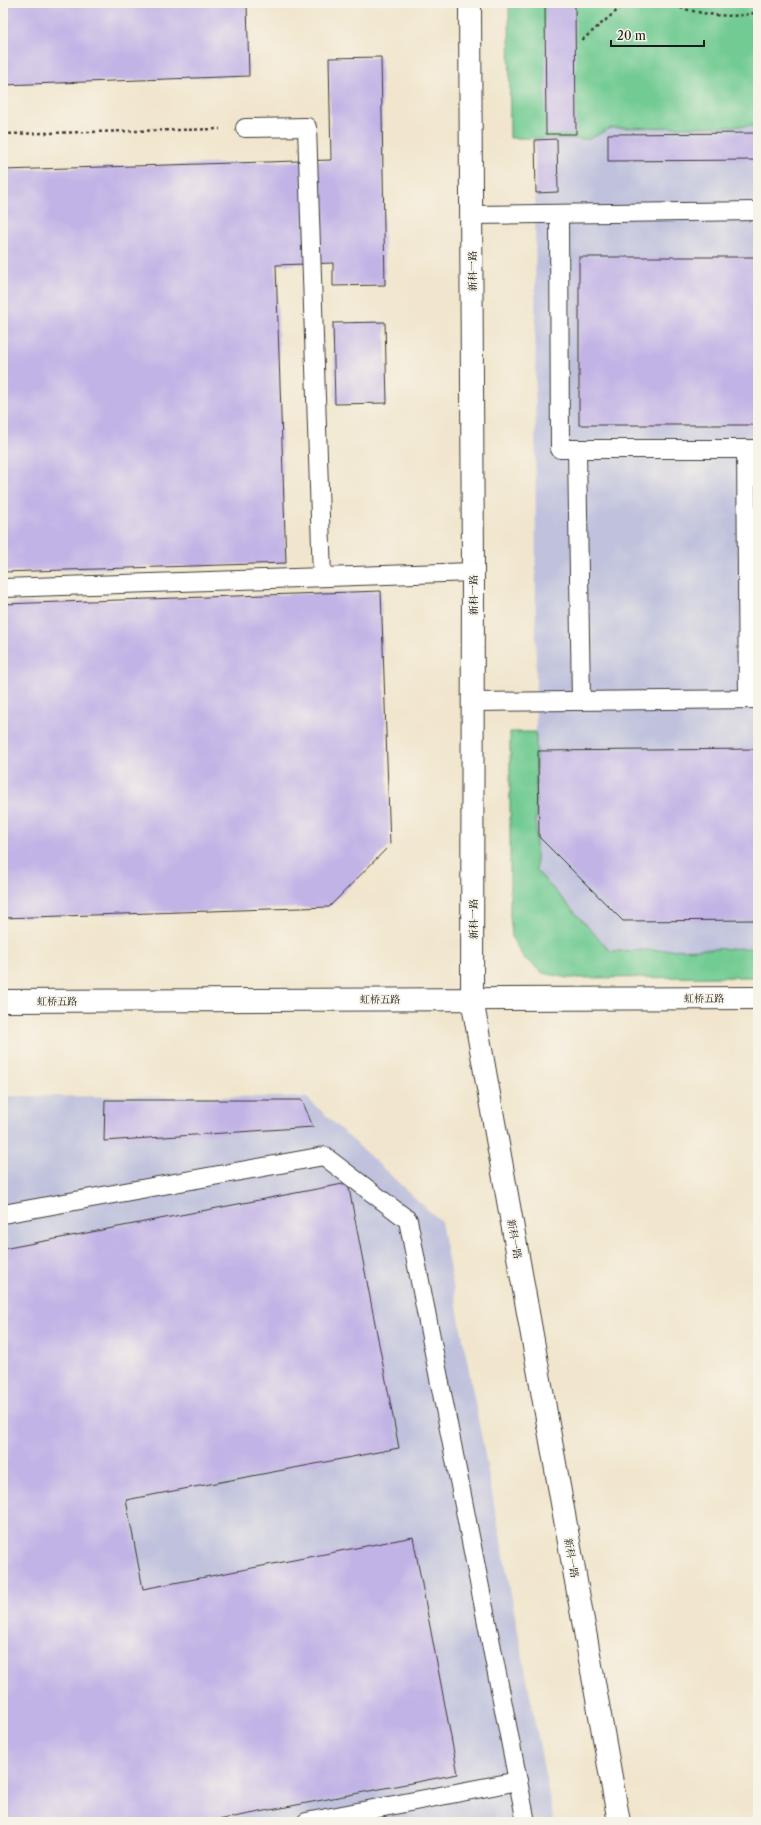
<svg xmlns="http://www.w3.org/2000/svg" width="761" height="1825" viewBox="0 0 761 1825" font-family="'Libre Caslon Text','Noto Serif SC',serif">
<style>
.industrial{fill:#c0c2dd}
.green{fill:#71cb92;stroke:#467457}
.building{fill:#c2b3e6}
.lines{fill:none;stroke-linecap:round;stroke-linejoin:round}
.lane-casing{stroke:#3c3a37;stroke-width:20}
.secondary-casing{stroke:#3c3a37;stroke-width:24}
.path{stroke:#3c3a37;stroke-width:2.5;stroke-dasharray:3 3;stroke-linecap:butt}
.lane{stroke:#fff;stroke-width:18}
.secondary{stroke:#fff;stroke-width:22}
.labels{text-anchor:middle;stroke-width:3.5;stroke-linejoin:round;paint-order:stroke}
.street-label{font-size:10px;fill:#1c1c1c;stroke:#f7f3e8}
</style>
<rect width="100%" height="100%" fill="#f7f3e8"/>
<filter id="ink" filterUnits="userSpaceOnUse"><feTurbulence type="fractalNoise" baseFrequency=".025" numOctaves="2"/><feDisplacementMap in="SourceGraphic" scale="8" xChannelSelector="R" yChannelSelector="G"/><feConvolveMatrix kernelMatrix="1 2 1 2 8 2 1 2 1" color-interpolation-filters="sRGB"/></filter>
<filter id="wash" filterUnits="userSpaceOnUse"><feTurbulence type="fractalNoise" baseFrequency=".012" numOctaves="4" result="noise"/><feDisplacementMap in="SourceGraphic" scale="16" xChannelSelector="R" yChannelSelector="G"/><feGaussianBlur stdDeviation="0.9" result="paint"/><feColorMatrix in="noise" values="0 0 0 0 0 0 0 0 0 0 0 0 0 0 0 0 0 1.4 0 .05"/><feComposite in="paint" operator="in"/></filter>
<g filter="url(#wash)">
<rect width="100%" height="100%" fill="#f1e6cd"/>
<!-- industrial -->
<g class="industrial">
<path d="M535 3H758V949L610 951 536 870Z"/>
<path d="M3 1096 306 1097 441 1222 554 1822H3Z"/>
</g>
<!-- green -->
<g class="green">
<path d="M509 3H758V126L611 128 589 139 510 138Z"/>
<path d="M510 732H536V870L610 951 758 948V977L567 978 543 973 524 958 512 938 510 915Z"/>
</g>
<g id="blocks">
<!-- building -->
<g class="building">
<path d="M3 3H247L249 76 3 85Z"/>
<path d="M545 3H575L576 134H546Z"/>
<path d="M381 57 385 285 333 286V263L276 265 286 563 3 572V170L331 160 329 58Z"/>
<path d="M758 133V160L608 161V134Z"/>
<path d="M557 139 558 192 536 193 535 140Z"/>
<rect x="579" y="257" width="179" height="168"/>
<path d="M385 322 387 403 335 404 333 323Z"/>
<path d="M381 591 390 845 329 907 3 918V604Z"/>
<path d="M758 749V920L623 921 539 837 538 751Z"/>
<path d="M105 1100H302L313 1127 104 1141Z"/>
<path d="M348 1183 399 1448 126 1500 143 1589 413 1537 458 1774 208 1822H3V1249Z"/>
</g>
</g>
</g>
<g filter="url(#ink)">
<use href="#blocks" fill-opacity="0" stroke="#3c3a37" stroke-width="1"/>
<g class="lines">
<defs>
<g id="lane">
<path d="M245 128 307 127 322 577"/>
<path d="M559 214 560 449H758"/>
<path d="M471 215 758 211"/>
<path d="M577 449 581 701"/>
<path d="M746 449 748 699"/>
<path d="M3 588 473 572"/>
<path d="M473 702 758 699"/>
<path d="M3 1214 324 1156 408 1220 526 1822"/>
<path d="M306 1822 518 1781"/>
</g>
<g id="secondary">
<path d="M470 3 473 572 472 999 619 1822"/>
<path d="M3 1001 758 998"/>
</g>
</defs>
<!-- lane casing -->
<use href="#lane" class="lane-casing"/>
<!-- secondary casing -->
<use href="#secondary" class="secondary-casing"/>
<!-- path -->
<g class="path">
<path d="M663 3C694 12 726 21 758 12"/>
<path d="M582 40 626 3"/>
<path d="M3 134 220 129"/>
</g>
<!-- lane -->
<use href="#lane" class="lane"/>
<!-- secondary -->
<use href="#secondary" class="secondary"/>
</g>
</g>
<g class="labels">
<!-- street labels -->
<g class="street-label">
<text transform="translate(472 271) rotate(-90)" y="4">新科一路</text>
<text transform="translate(473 595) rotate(-90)" y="4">新科一路</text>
<text transform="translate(473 919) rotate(-90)" y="4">新科一路</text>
<text x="704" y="1002">虹桥五路</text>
<text x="380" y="1003">虹桥五路</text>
<text x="57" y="1005">虹桥五路</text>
<text transform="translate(515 1239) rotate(80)" y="4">新科一路</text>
<text transform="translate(572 1558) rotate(80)" y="4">新科一路</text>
</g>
</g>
<!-- margin -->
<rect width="761" height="1825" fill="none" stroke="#f7f3e8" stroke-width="16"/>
<!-- scale -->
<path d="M611 40v6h93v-6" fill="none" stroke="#1c1c1c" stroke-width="2"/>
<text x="617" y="40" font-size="12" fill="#1c1c1c" stroke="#f7f3e8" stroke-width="3" paint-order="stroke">20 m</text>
</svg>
